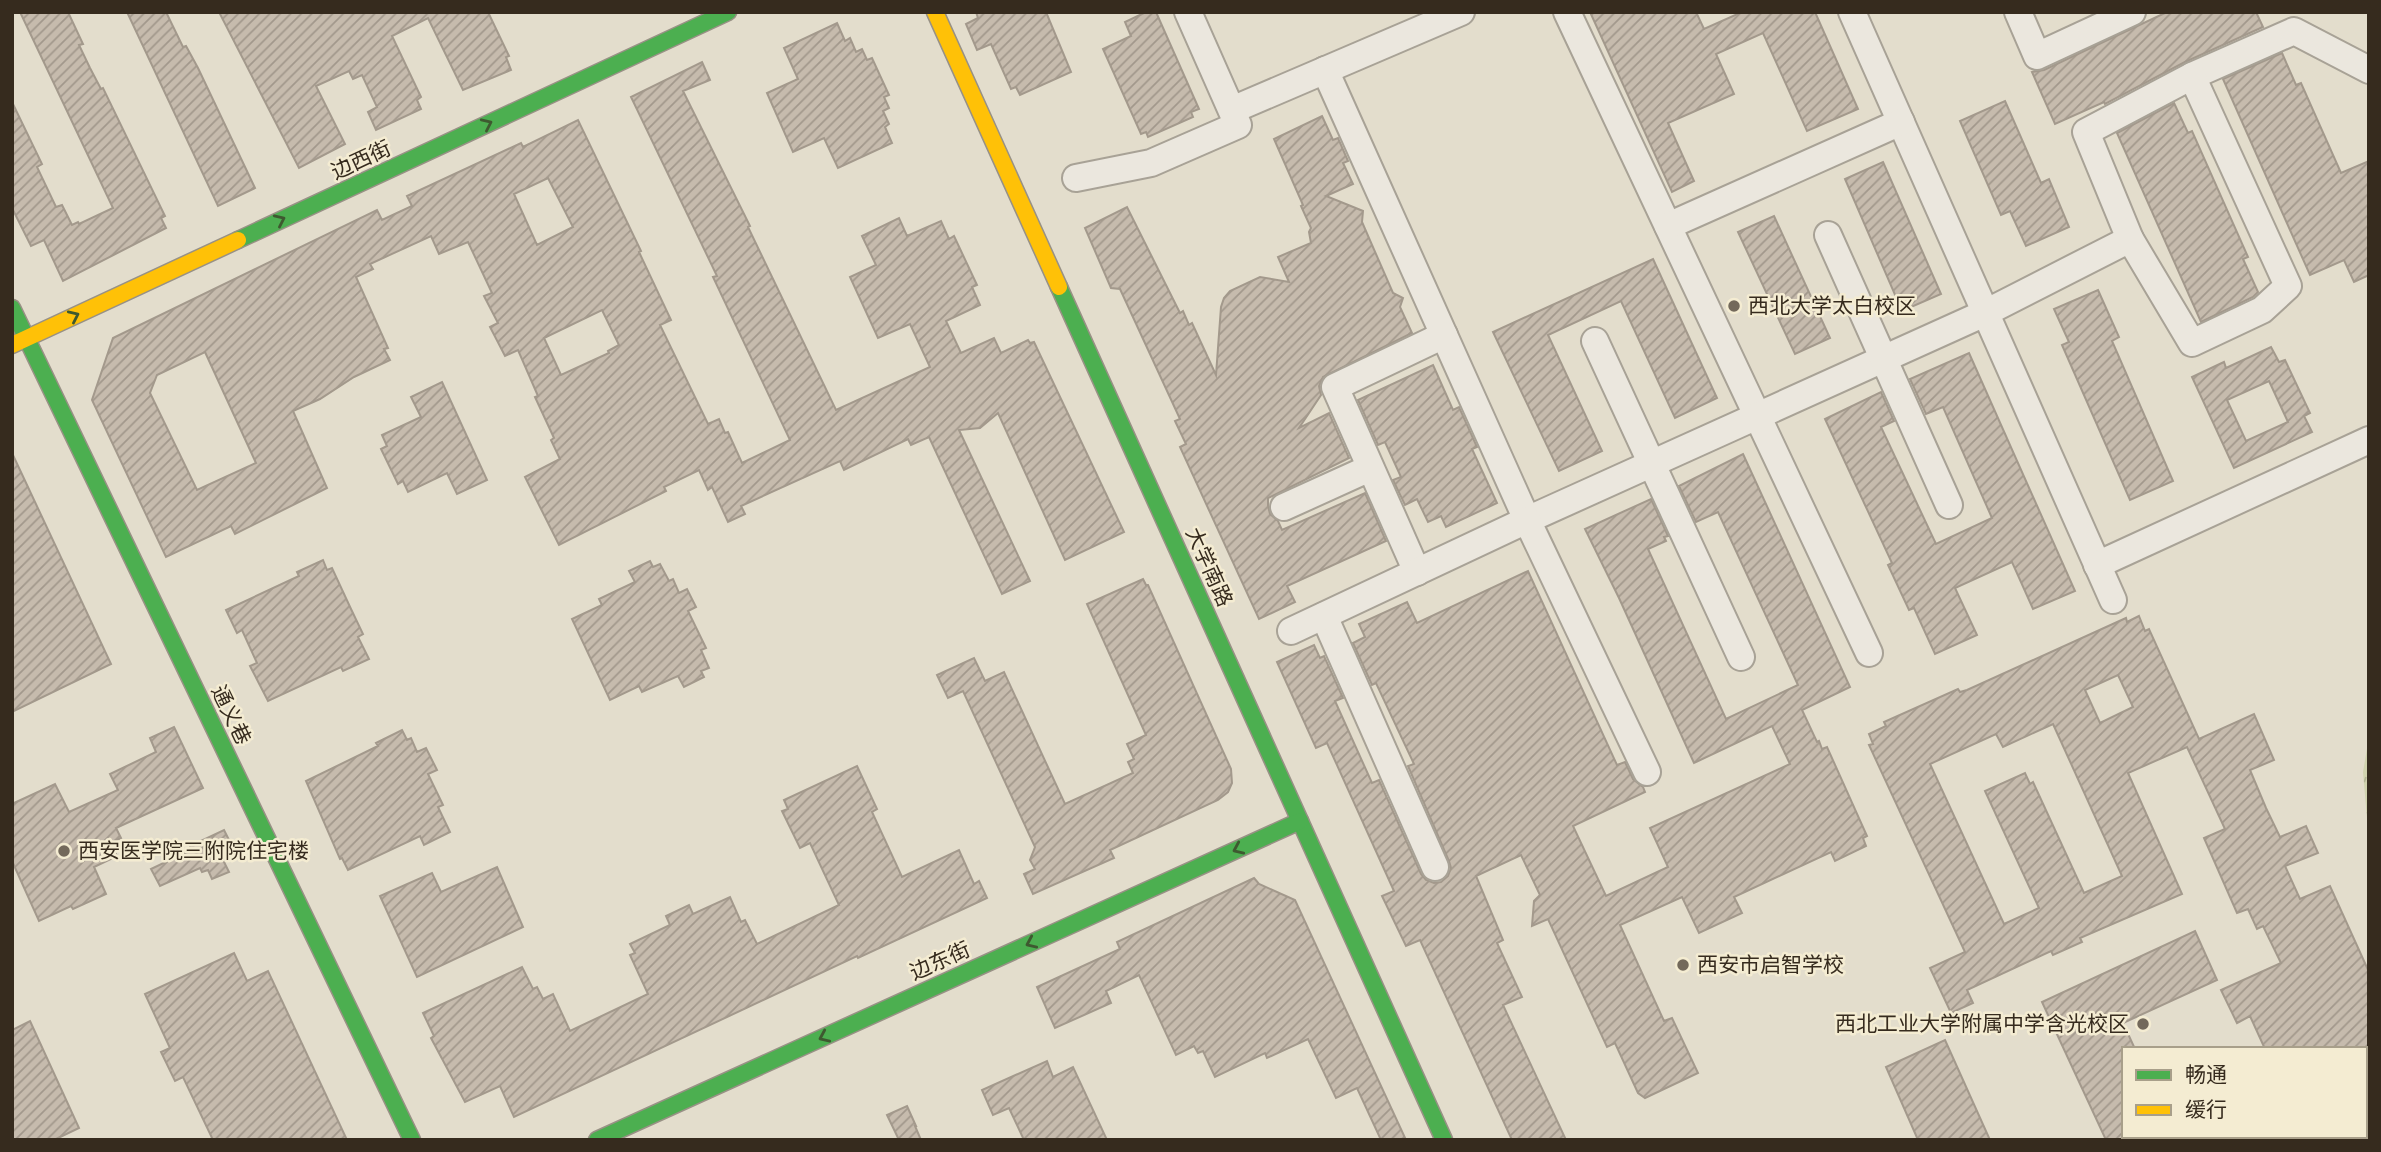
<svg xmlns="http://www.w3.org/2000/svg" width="2381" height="1152" viewBox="0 0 2381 1152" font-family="'Noto Serif','Noto Sans SC',serif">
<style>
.grass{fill:url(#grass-tufts)}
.building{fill:url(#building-hatch);stroke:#a3998c;stroke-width:2;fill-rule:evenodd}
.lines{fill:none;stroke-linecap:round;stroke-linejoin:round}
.street-casing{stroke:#a8a296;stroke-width:30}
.fast-casing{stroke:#989185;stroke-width:19}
.slow-casing{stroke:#989185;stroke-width:19}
.street{stroke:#ebe7de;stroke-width:26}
.fast{stroke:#4caf50;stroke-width:16}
.slow{stroke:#ffc107;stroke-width:16}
.oneway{stroke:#3e5930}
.poi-dot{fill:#73695b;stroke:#f4ecd2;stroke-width:2.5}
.labels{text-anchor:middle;stroke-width:5;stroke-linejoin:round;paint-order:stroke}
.street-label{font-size:21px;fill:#362b1e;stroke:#f4ecd2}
.poi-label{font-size:21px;fill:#362b1e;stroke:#f4ecd2;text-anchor:start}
</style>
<defs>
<pattern id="grass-tufts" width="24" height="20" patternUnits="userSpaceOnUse" patternTransform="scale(1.75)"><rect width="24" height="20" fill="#d1d3af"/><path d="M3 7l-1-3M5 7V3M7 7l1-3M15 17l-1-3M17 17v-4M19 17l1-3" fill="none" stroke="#b4b596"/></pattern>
<pattern id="building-hatch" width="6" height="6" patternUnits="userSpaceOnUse" patternTransform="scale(1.75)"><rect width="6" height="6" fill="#c6bbad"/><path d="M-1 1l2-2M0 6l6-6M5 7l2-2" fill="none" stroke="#a2988c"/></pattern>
</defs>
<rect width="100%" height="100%" fill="#e3ddcc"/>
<!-- grass -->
<path class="grass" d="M2369 737V842L2363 772Z"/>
<!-- building -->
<g class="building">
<path d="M20 12H68L83 44 79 45 90 68 101 89 103 88 165 216 161 218 166 228 63 281 44 240 31 246 12 208V102L42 164 37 167 56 207 62 205 72 225 78 222 79 224 113 208Z"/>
<path d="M127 12H166L183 47 186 46 198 68 255 188 218 206Z"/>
<path d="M219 12H488L509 56 506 57 511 70 463 90 428 18 392 36 421 97 417 100 421 109 376 130 368 112 377 107 362 75 353 79 349 71 316 86 345 144 299 168Z"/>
<path d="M976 12H1046L1071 72 1020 95 1016 87 1011 89 991 44 977 50 966 24 978 18Z"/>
<path d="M1146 12H1156L1199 109 1191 112 1193 117 1148 137 1146 132 1141 134 1103 49 1131 36 1125 22Z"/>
<path d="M1590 12H1696L1704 29 1742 12H1815L1858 109 1807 131 1763 33 1716 54 1734 94 1668 123 1694 181 1672 192Z"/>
<path d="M2167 12H2256L2263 27 2185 62 2105 104 2104 102 2055 124 2032 72 2044 70Z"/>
<path d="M837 23 845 41 850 38 856 52 862 49 867 60 872 58 889 95 884 97 889 108 883 111 889 124 885 127 892 143 838 168 824 138 793 152 767 93 798 79 784 48Z"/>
<path d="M2282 53 2296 85 2301 83 2341 173 2369 161V275L2354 282 2344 260 2310 275 2223 79Z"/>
<path d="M702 62 710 80 683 91 750 226 748 227 836 410 930 367 910 324 878 338 850 277 876 265 862 236 899 218 907 236 941 221 949 239 954 236 977 285 972 287 980 305 946 321 961 353 994 338 1001 353 1028 340 1030 343 1034 342 1124 532 1065 560 998 413 980 428 959 430 1030 581 1002 594 929 437 911 445 908 439 844 470 840 461 741 506 745 514 728 522 712 487 708 490 699 470 664 487 666 491 559 545 525 477 560 459 551 440 554 438 535 397 538 396 518 350 505 356 490 327 498 323 484 296 492 293 468 242 439 254 431 236 370 264 373 269 356 277 388 348 384 349 390 360 354 377 320 399 293 411 327 488 235 534 231 526 166 557 92 400 113 338 377 210 382 220 412 206 407 196 521 143 523 147 578 120 641 251 639 252 671 320 660 325 708 424 719 419 725 433 728 432 742 463 790 440 713 277 717 276 631 97ZM548 178 573 227 537 245 514 194ZM602 310 619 345 608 351 609 353 561 375 544 338ZM205 352 256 463 197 490 150 393 157 375Z"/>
<path d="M2005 101 2041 183 2049 179 2069 227 2026 246 2010 211 2001 215 1960 121Z"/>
<path d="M2174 103 2188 133 2192 131 2248 257 2243 259 2258 292 2253 297 2201 322 2117 133Z"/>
<path d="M1322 116 1333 140 1338 138 1348 161 1343 163 1353 184 1326 196 1363 211 1362 222 1393 293 1403 298 1400 307 1412 333 1323 377 1319 386 1321 395 1299 428 1329 413 1349 458 1268 498V506L1270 514 1278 521 1282 530 1365 493 1386 541 1287 586 1295 602 1259 619 1180 447 1186 444 1175 421 1180 419 1120 289 1111 288 1085 228 1127 207 1180 313 1183 311 1189 325 1192 323 1216 375 1221 307 1224 298 1230 291 1260 277 1289 282 1278 257 1311 243 1309 232 1311 228 1301 206 1303 205 1274 139Z"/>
<path d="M1883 162 1941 294 1902 311 1845 179Z"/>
<path d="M1774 216 1830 338 1795 354 1738 232Z"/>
<path d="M1653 259 1717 398 1675 418 1621 301 1548 335 1602 451 1559 471 1493 332Z"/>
<path d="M2098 290 2119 337 2112 341 2173 481 2130 500 2062 345 2069 342 2054 309Z"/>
<path d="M2271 347 2279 362 2285 360 2310 413 2304 416 2312 432 2234 468 2192 377 2224 362 2226 368ZM2269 381 2288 422 2246 441 2227 400Z"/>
<path d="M1969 353 2075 591 2033 609 2012 562 1955 588 1977 635 1935 654 1914 608 1909 610 1888 565 1892 563 1825 419 1881 392 1894 421 1881 427 1936 544 1992 518 1943 407 1926 414 1910 379Z"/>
<path d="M1433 365 1453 410 1459 407 1477 447 1472 449 1497 503 1446 527 1441 516 1428 522 1417 499 1405 505 1393 480 1401 477 1385 442 1378 445 1358 400Z"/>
<path d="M442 382 487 480 457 494 447 473 408 492 403 481 398 484 381 449 387 446 382 435 421 417 411 397Z"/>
<path d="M12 453 111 664 12 712Z"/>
<path d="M1743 454 1850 687 1802 710 1817 742 1819 741 1822 749 1827 747 1867 836 1863 838 1866 846 1835 861 1831 852 1734 897 1742 913 1699 933 1682 897 1620 925 1664 1021 1672 1018 1698 1073 1645 1098 1638 1093 1615 1043 1607 1047 1548 919 1532 926 1534 901 1540 895 1521 855 1476 876 1503 940 1497 943 1522 997 1503 1005 1566 1140H1512L1420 940 1406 946 1382 896 1394 891 1327 743 1316 748 1277 662 1314 645 1320 658 1324 656 1343 698 1335 701 1372 783 1379 780 1421 874 1426 880 1434 883 1441 882 1448 876 1451 868 1449 861 1408 766 1414 764 1376 683 1372 685 1353 643 1365 637 1359 624 1407 602 1417 623 1528 571 1617 765 1625 762 1633 779 1643 787 1645 792 1573 826 1606 896 1668 867 1650 828 1790 764 1772 726 1694 763 1619 598 1585 529 1651 499 1668 536 1664 537 1666 541 1648 549 1726 719 1798 685 1718 512 1696 522 1679 486Z"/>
<path d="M323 560 327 570 332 568 351 609 363 634 358 637 369 659 343 671 341 667 268 701 250 666 257 663 242 630 237 633 226 610 299 576 297 572Z"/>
<path d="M650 561 653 567 660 564 669 581 673 579 679 593 687 589 696 607 688 611 706 648 701 650 709 668 701 671 704 677 684 687 678 676 642 692 639 686 610 700 572 619 602 605 599 599 635 582 629 571Z"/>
<path d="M1143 579 1146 585H1148L1231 769 1232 783 1228 792 1218 800 1110 850 1114 858 1033 894 1024 874 1035 869 1030 860 1035 847 963 691 948 698 937 675 974 658 985 681 1004 672 1065 804 1133 773 1128 762 1134 759 1127 744 1146 735 1087 604Z"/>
<path d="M2139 616 2145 631 2149 629 2199 739 2254 714 2274 760 2250 770 2266 808 2280 837 2306 826 2318 853 2285 866 2300 899 2330 886 2369 972V1049H2265L2250 1016 2237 1023 2221 990 2281 963 2263 926 2257 929 2248 909 2237 913 2204 838 2225 829 2187 747 2128 773 2182 894 2080 938 2082 942 2053 955 2051 951 1967 990 1973 1003 1951 1013 1930 968 1965 952 1869 745 1873 744 1869 734 1886 726 1884 722 1958 689 1960 692 1967 690 2126 618 2127 622ZM2118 675 2133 707 2100 723 2085 690ZM2053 724 2122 876 2084 893 2033 782 2030 784 2025 773 1985 791 2039 908 2004 924 1930 764 1996 734 2003 747Z"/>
<path d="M174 727 203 788 116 828 121 838 110 843 117 856 94 867 106 894 73 909 71 906 39 921 12 861V804L55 784 69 812 118 790 110 774 156 752 150 738Z"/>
<path d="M402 730 407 740 411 738 417 752 426 748 437 770 428 774 443 805 438 807 450 832 424 845 420 836 348 870 342 858 340 859 306 781 378 746 376 743Z"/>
<path d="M857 766 877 809 872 812 902 877 959 850 974 884 979 881 987 898 858 958 857 956 514 1117 500 1086 465 1102 431 1038 434 1036 423 1013 522 967 533 989 537 987 543 999 553 994 570 1031 648 994 630 955 635 953 630 944 670 925 666 916 689 905 693 914 730 897 741 922 745 920 757 944 839 905 810 843 800 848 782 811 788 809 784 800Z"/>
<path d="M224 830 237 856 224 862 229 872 212 879 208 870 202 872 200 868 160 886 151 869 191 850 190 846Z"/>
<path d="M497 867 523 927 417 977 380 896 432 873 441 892Z"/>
<path d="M1254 878 1259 884 1295 900 1406 1140H1381L1357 1088 1336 1098 1308 1039 1267 1058 1265 1053 1215 1077 1203 1051 1198 1053 1194 1046 1176 1055 1139 975 1106 991 1111 1003 1055 1028 1037 987 1120 949 1117 942Z"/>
<path d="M2195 931 2217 980 2123 1023 2135 1049H2124V1140H2106L2042 1002Z"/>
<path d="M234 953 247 981 268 971 347 1140H213L183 1077 175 1081 161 1052 170 1048 145 994Z"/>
<path d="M30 1021 79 1128 54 1140H12V1030Z"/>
<path d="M1945 1040 1990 1140H1918L1886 1067Z"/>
<path d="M1047 1061 1053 1077 1073 1067 1107 1140H1024L1009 1108 993 1115 982 1090Z"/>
<path d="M907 1106 916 1126H915L921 1140H899L887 1115Z"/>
</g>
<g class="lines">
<defs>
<g id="street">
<path d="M1567 12 1869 653"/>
<path d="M1852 12 2113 600"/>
<path d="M2018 12 2037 56 2132 12"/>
<path d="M1325 70 1527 520 1985 313 2130 239 2086 132 2192 76 2294 31 2369 70"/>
<path d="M1232 110 1461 12"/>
<path d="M1076 178 1151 163 1238 125 1188 12"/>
<path d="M1668 226 1901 122"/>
<path d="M1828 235 1949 505"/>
<path d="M2130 239 2192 343 2262 310 2288 286 2192 76"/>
<path d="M1595 341 1741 657"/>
<path d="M1284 507 1370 468"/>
<path d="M2097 565 2369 440"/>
<path d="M1417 572 1335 387 1444 335"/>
<path d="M1324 616 1435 867"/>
<path d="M1291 631 1527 520 1647 772"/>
</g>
<g id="fast">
<path d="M238 240 728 12"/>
<path d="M1059 287 1444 1140"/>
<path d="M12 308 412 1140"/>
<path d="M597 1140 1300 821"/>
</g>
<g id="slow">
<path d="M935 12 1059 287"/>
<path d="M12 345 238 240"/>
</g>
</defs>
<!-- street casing -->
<use href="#street" class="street-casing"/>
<!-- fast casing -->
<use href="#fast" class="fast-casing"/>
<!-- slow casing -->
<use href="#slow" class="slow-casing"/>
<!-- street -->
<use href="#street" class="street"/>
<!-- fast -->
<use href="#fast" class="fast"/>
<!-- slow -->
<use href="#slow" class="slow"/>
</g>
<!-- one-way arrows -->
<defs><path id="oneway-chevron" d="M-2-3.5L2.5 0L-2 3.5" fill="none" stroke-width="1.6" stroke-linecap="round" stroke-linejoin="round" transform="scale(1.75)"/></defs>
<g class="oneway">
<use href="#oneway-chevron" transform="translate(487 124) rotate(-25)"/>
<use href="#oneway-chevron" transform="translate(280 220) rotate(-25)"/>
<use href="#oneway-chevron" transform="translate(74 316) rotate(-25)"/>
<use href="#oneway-chevron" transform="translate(1238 849) rotate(156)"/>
<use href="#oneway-chevron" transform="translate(1031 943) rotate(156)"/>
<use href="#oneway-chevron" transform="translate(824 1037) rotate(156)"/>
</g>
<!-- markers -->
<g class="poi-dot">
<circle cx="1734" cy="306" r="7"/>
<circle cx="64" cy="851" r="7"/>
<circle cx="1683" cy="965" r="7"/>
<circle cx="2143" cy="1024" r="7"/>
</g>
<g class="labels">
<!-- street labels -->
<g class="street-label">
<text transform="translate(361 160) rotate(-25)" y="7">边西街</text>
<text transform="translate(1209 567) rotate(66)" y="7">大学南路</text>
<text transform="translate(231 715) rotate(64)" y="7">通义巷</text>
<text transform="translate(940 961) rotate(-24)" y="7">边东街</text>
</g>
<!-- poi labels -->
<g class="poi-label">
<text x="1748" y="313">西北大学太白校区</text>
<text x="78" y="858">西安医学院三附院住宅楼</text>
<text x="1697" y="972">西安市启智学校</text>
<text x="2129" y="1031" text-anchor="end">西北工业大学附属中学含光校区</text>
</g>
</g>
<!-- border -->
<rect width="2381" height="1152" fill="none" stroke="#362b1e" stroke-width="28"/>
<!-- legend -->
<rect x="2122" y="1047" width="245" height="91" fill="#f4ecd2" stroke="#a89f8a" stroke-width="2"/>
<rect x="2136" y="1070" width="35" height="10" fill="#4caf50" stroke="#a89f8a" stroke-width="2"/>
<text x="2185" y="1082" font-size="21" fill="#362b1e">畅通</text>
<rect x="2136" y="1105" width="35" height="10" fill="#ffc107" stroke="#a89f8a" stroke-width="2"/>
<text x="2185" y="1117" font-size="21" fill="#362b1e">缓行</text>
</svg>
